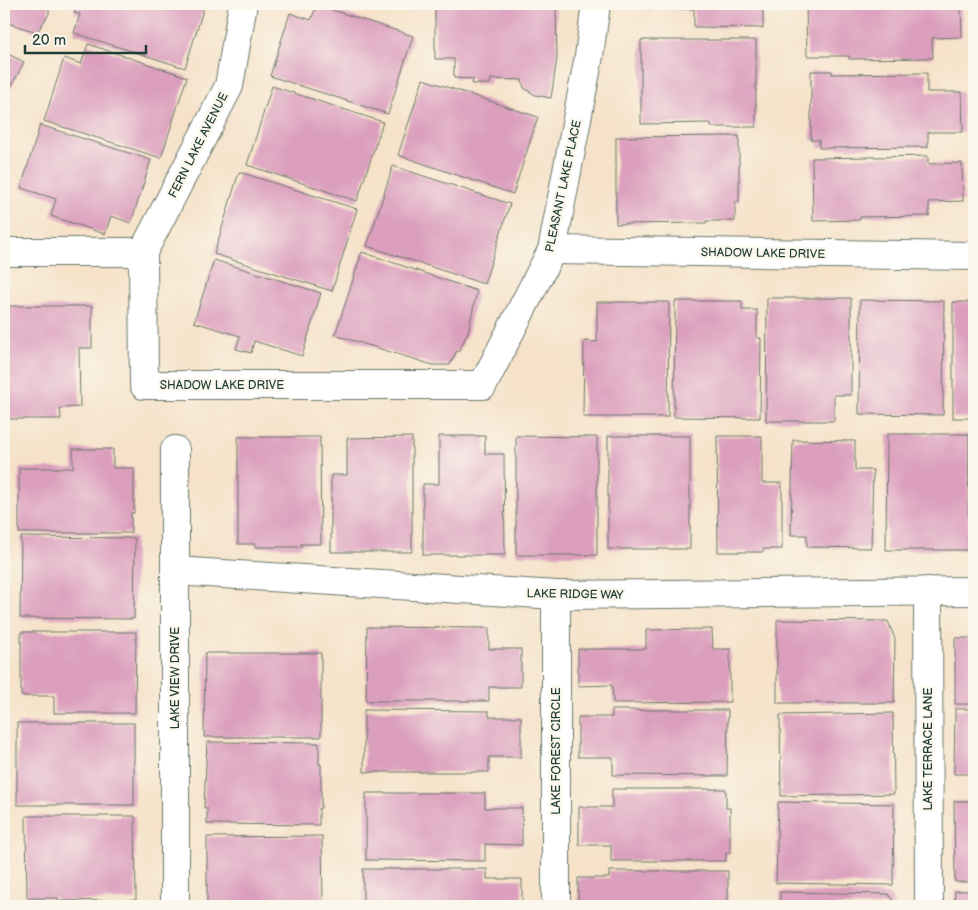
<svg xmlns="http://www.w3.org/2000/svg" width="978" height="910" viewBox="0 0 978 910" font-family="'Balsamiq Sans',sans-serif">
<style>
.building{fill:#db9fbd}
.lines{fill:none;stroke-linecap:round;stroke-linejoin:round}
.minor-casing{stroke:#6a7768;stroke-width:30}
.minor{stroke:#fff;stroke-width:28}
.labels{text-anchor:middle;stroke-width:5;stroke-linejoin:round;paint-order:stroke}
.street-label{font-size:12px;fill:#1f3d34;stroke:#fbf7ec}
</style>
<rect width="100%" height="100%" fill="#fbf7ec"/>
<filter id="ink" filterUnits="userSpaceOnUse"><feTurbulence type="fractalNoise" baseFrequency=".02" numOctaves="2"/><feDisplacementMap in="SourceGraphic" scale="10" xChannelSelector="R" yChannelSelector="G"/><feConvolveMatrix kernelMatrix="1 2 1 2 8 2 1 2 1" color-interpolation-filters="sRGB"/></filter>
<filter id="wash" filterUnits="userSpaceOnUse"><feTurbulence type="fractalNoise" baseFrequency=".0096" numOctaves="4" result="noise"/><feDisplacementMap in="SourceGraphic" scale="20" xChannelSelector="R" yChannelSelector="G"/><feGaussianBlur stdDeviation="1.12" result="paint"/><feColorMatrix in="noise" values="0 0 0 0 0 0 0 0 0 0 0 0 0 0 0 0 0 1.4 0 .05"/><feComposite in="paint" operator="in"/></filter>
<g filter="url(#wash)">
<rect width="100%" height="100%" fill="#f5e2c9"/>
<g id="blocks">
<!-- building -->
<g class="building">
<path d="M4 4H49V14L37 32 4 22Z"/>
<path d="M76 4H205L185 68 74 33 80 14 74 13Z"/>
<path d="M435 4H556L557 58 551 98 535 95 524 88 522 80 491 79 490 84H472L473 79 454 78V59H435Z"/>
<path d="M648 4H767V9H763V28L694 27V9H648Z"/>
<path d="M806 4H961L962 37 932 38 933 58 849 59V56H807Z"/>
<path d="M317 5 413 36 388 114 270 76 290 13 311 20Z"/>
<path d="M641 40H756V127H711V123L641 124Z"/>
<path d="M88 44 187 77 161 158 44 121 64 58 81 64Z"/>
<path d="M4 52 24 62 4 101Z"/>
<path d="M811 71H832V74L927 73V92H962L963 132H928V147L819 148V140H811Z"/>
<path d="M423 79 538 117 513 194 398 155Z"/>
<path d="M272 86 383 122 357 201 247 165Z"/>
<path d="M40 125 151 160 131 223 111 216 105 234 51 216 56 199 21 188Z"/>
<path d="M739 136V202H735V221H706V223L616 224V137Z"/>
<path d="M928 156V164L962 163 963 201 929 202V216L860 217V220L813 221 812 158Z"/>
<path d="M393 166 510 204 484 284 367 246Z"/>
<path d="M239 172 357 209 332 291 214 254Z"/>
<path d="M362 252 477 291 468 332 459 351 456 352 450 365H433L335 335Z"/>
<path d="M214 260 321 293 302 356 254 341 251 353 236 349 240 336 194 322Z"/>
<path d="M767 298H851V395H834V421H766Z"/>
<path d="M860 300 944 301 943 415 859 414Z"/>
<path d="M675 301H742V310H757V338H761L760 418 674 417Z"/>
<path d="M597 302H669L668 417H583L584 341 597 342Z"/>
<rect x="953" y="302" width="21" height="116"/>
<path d="M4 306H92V348H79L80 407 60 408 61 419H4Z"/>
<path d="M887 434H969L968 550H886Z"/>
<path d="M439 436H485V454H504L505 555H423V484H439Z"/>
<path d="M516 436 597 437V555H516Z"/>
<rect x="608" y="436" width="82" height="113"/>
<path d="M717 436H762V483H782V549H763V552H718Z"/>
<path d="M238 437H320L321 544H301V547H255V544H238Z"/>
<path d="M412 437V552H331V475H347V438Z"/>
<path d="M793 440 855 441V470H873L871 548 807 547V535H791Z"/>
<path d="M73 449H113V468H134V513H131V533H19V468H73Z"/>
<path d="M21 537 135 538 134 619 20 618Z"/>
<path d="M777 620 888 621 895 639 894 703H777Z"/>
<path d="M367 627 489 628V649H521V687H489V701H366Z"/>
<path d="M712 629 713 649H730V702L613 703 612 685 578 686V649H646V630Z"/>
<path d="M21 632H136L135 713H54V696H21Z"/>
<rect x="955" y="638" width="19" height="66"/>
<path d="M205 653H321V737H204Z"/>
<path d="M955 709H974V774H954Z"/>
<path d="M364 710 489 711V717H521V757H489V772H364Z"/>
<path d="M612 710H728L727 776 613 775V757H578V717H612Z"/>
<path d="M893 713 894 794 781 796 780 715Z"/>
<rect x="17" y="723" width="117" height="82"/>
<path d="M207 742 319 743V764H321V808H319V825L207 824V808H204Z"/>
<path d="M973 777H974V790H972Z"/>
<path d="M612 789H726V808H730V853H726V861H611V845H579V807H612Z"/>
<path d="M366 793H485V808H522V845L485 844V861L366 860Z"/>
<path d="M954 801H974V882H955Z"/>
<path d="M778 802 894 804 893 885 776 883Z"/>
<path d="M26 816H135L136 900 58 901V898H27Z"/>
<path d="M322 836 323 906H207V837Z"/>
<path d="M363 869H487V879H522V906H363Z"/>
<path d="M609 871H728V906H578V878H609Z"/>
<path d="M955 891H974V906H954Z"/>
<path d="M780 892 888 894 892 899 894 906H780Z"/>
</g>
</g>
</g>
<g filter="url(#ink)">
<use href="#blocks" fill-opacity="0" stroke="#6a7768" stroke-width="1"/>
<g class="lines">
<defs>
<g id="minor">
<path d="M243 4 229 86 143 252 144 385H483L552 250 589 56 596 4"/>
<path d="M552 250 974 256"/>
<path d="M4 252H143"/>
<path d="M175 450V906"/>
<path d="M175 571 556 595 974 591"/>
<path d="M928 591 929 906"/>
<path d="M556 906V595"/>
</g>
</defs>
<!-- minor casing -->
<use href="#minor" class="minor-casing"/>
<!-- minor -->
<use href="#minor" class="minor"/>
</g>
</g>
<g class="labels">
<!-- street labels -->
<g class="street-label">
<text transform="translate(198 145) rotate(-63)" y="4">FERN LAKE AVENUE</text>
<text transform="translate(563 186) rotate(-78)" y="4">PLEASANT LAKE PLACE</text>
<text transform="translate(763 253) rotate(1)" y="4">SHADOW LAKE DRIVE</text>
<text x="222" y="389">SHADOW LAKE DRIVE</text>
<text transform="translate(575 594) rotate(1)" y="4">LAKE RIDGE WAY</text>
<text transform="translate(175 678) rotate(-90)" y="4">LAKE VIEW DRIVE</text>
<text transform="translate(928 749) rotate(-90)" y="4">LAKE TERRACE LANE</text>
<text transform="translate(556 751) rotate(-90)" y="4">LAKE FOREST CIRCLE</text>
</g>
</g>
<!-- margin -->
<rect width="978" height="910" fill="none" stroke="#fbf7ec" stroke-width="20"/>
<!-- scale -->
<path d="M25 45v8h121v-8" fill="none" stroke="#1f3d34" stroke-width="2.5"/>
<text x="32" y="45" font-size="15" fill="#1f3d34" stroke="#fbf7ec" stroke-width="4" paint-order="stroke">20 m</text>
</svg>
